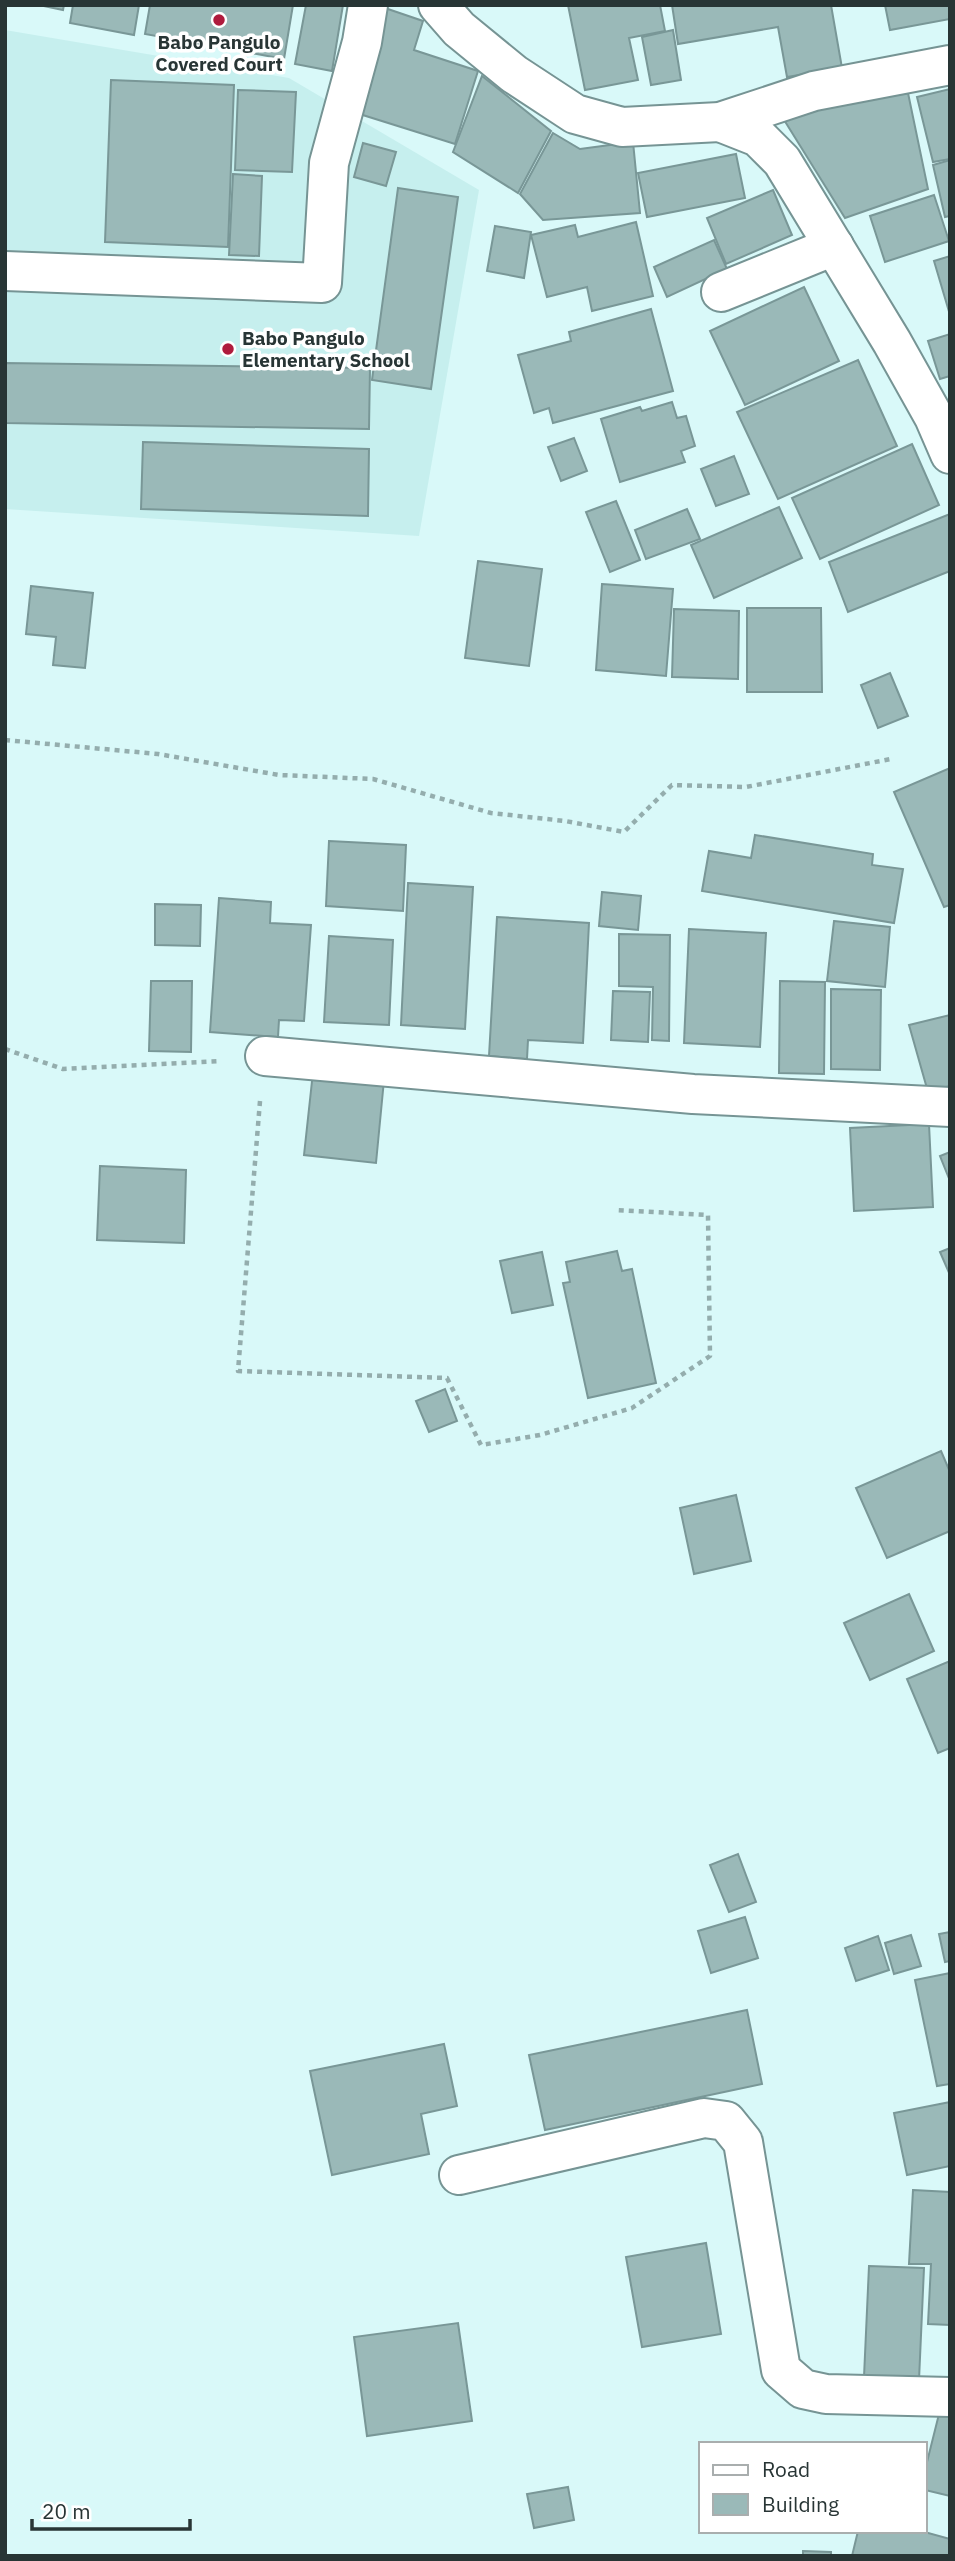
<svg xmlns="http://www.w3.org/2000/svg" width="955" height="2561" viewBox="0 0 955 2561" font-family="'IBM Plex Sans',sans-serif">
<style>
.built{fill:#c6efee}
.building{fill:#9ab9b8;stroke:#799797;stroke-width:2}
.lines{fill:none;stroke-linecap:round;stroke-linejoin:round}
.minor-casing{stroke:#769494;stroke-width:42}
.path{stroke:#94adad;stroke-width:4.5;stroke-dasharray:5 5;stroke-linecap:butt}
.minor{stroke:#fff;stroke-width:38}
.poi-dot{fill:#af1b3d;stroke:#fff;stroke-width:2.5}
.labels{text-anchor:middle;stroke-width:7;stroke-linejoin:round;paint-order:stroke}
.poi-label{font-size:19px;font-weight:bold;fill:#283535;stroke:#fff}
</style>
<rect width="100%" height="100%" fill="#d9f9f9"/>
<!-- built -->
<path class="built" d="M5 30 289 78 479 190 419 536 5 509Z"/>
<!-- building -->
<g class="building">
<path d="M39 5H64L63 10Z"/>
<path d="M73 5H139L134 35 70 23Z"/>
<path d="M150 5H293L284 59 145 34Z"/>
<path d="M306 5H343L332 71 295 64Z"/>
<path d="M568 5H660L665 31 629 38 638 80 585 90Z"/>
<path d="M672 5H831L842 68 787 77 778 27 678 44Z"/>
<path d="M885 5H950V19L890 30Z"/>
<path d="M382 7 423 21 414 50 478 71 455 144 350 111Z"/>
<path d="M673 30 681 80 651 85 642 37Z"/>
<path d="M482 76 551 131 518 193 453 152Z"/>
<path d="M111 80 234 85 228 247 105 242Z"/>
<path d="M950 89V159L933 162 917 97Z"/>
<path d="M238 90 296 92 292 172 235 170Z"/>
<path d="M908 93 928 189 845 218 781 115Z"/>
<path d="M553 133 580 149 633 142 640 213 543 220 520 194Z"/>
<path d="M363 143 396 152 386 186 354 177Z"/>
<path d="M736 154 745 198 647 217 638 173Z"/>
<path d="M950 160V216L945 217 933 165Z"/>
<path d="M233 174 262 176 259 256 229 255Z"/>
<path d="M398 188 458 197 431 389 372 380Z"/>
<path d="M773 190 792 235 726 264 707 218Z"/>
<path d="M934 195 949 241 885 262 870 216Z"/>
<path d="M636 222 653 296 592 311 587 287 547 297 531 235 575 225 578 237Z"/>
<path d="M495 226 531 232 524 278 487 271Z"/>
<path d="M714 240 727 269 667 297 654 267Z"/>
<path d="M950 256V315L934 261Z"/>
<path d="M804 287 839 361 745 405 710 331Z"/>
<path d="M651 309 673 391 553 423 549 408 534 413 518 355 571 341 569 332Z"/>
<path d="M950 334V376L940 379 928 341Z"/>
<path d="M858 360 897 446 778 499 737 412Z"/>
<path d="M5 363 370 368 369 429 5 423Z"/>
<path d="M672 402 677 418 686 416 695 446 681 451 685 462 620 482 601 419 640 407 642 411Z"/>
<path d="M574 438 587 471 561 481 548 447Z"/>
<path d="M143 442 369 449 368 516 141 509Z"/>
<path d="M912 444 939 505 820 559 792 498Z"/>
<path d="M734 456 749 494 716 506 701 469Z"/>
<path d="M616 501 640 560 610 572 586 512Z"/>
<path d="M779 507 802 558 714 598 691 545Z"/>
<path d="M687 509 700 539 646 559 635 530Z"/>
<path d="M950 514V571L848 612 829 562Z"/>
<path d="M478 561 542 569 529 666 465 658Z"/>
<path d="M602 584 673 589 666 676 596 670Z"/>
<path d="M31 586 93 593 85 668 53 665 56 637 26 634Z"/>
<path d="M747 608H821L822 692H747Z"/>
<path d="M674 609 739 611 738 679 672 677Z"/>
<path d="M890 673 908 716 878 728 861 685Z"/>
<path d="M950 768V905L944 907 894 792Z"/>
<path d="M755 835 873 854 872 865 903 869 894 923 702 891 709 851 751 858Z"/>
<path d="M329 841 406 845 403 911 326 906Z"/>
<path d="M408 883 473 887 465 1029 401 1025Z"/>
<path d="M602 892 641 896 638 930 599 926Z"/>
<path d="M219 898 271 902 270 923 311 925 304 1021 279 1020 278 1037 210 1032Z"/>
<path d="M155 904 201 905 200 946 155 945Z"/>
<path d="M497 917 589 923 583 1043 528 1040 527 1059 489 1056Z"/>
<path d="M834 921 890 927 885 987 827 981Z"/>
<path d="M689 929 766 933 760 1047 684 1043Z"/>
<path d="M619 934 670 935 669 1041 652 1040 653 987 619 986Z"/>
<path d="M329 936 393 940 389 1025 324 1022Z"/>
<path d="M151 981H192L191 1052 149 1051Z"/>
<path d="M780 981 825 982 824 1074 779 1073Z"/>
<path d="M831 989 881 990 880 1070 831 1069Z"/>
<path d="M613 991 650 992 648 1042 611 1040Z"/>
<path d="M950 1015V1086L928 1092 909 1025Z"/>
<path d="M313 1072 384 1080 376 1163 304 1155Z"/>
<path d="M929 1124 933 1207 854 1211 850 1128Z"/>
<path d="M950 1152V1181L940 1156Z"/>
<path d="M100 1166 186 1170 184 1243 97 1240Z"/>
<path d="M950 1248V1275L940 1252Z"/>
<path d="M617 1251 622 1271 632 1269 656 1383 588 1398 563 1283 570 1282 566 1262Z"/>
<path d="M542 1252 553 1305 512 1313 500 1261Z"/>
<path d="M445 1389 457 1421 429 1432 416 1401Z"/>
<path d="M941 1451 950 1472V1531L887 1558 856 1488Z"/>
<path d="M736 1495 751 1561 694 1574 680 1508Z"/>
<path d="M909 1594 934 1651 870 1680 844 1623Z"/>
<path d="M950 1661V1748L938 1753 907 1679Z"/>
<path d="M738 1854 756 1902 729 1912 710 1865Z"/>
<path d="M745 1917 758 1958 711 1973 698 1931Z"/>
<path d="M950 1932V1961L945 1962 939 1934Z"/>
<path d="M911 1935 921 1966 894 1974 885 1943Z"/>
<path d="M878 1936 889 1970 856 1981 845 1948Z"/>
<path d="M950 1973V2084L937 2086 915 1980Z"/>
<path d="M747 2010 762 2084 545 2130 529 2055Z"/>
<path d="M444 2044 457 2106 421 2114 429 2154 332 2175 310 2071Z"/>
<path d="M950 2102V2166L907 2175 894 2113Z"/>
<path d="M913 2190 950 2192V2325L928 2324 931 2264H909Z"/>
<path d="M706 2243 721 2334 642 2347 626 2257Z"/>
<path d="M869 2266 924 2268 919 2380 864 2377Z"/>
<path d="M458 2323 472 2421 367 2436 354 2337Z"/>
<path d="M940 2410 950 2411V2496L925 2490V2470Z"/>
<path d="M568 2487 574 2520 534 2528 527 2494Z"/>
<path d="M858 2531H921L950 2539V2556H852Z"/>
<path d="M803 2551 831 2552V2556H803Z"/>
</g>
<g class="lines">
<defs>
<g id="minor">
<path d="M438 5 459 29 514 74 575 114 622 127 720 122 814 91 950 65"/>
<path d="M720 122 758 137 782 161 892 342 934 417 950 454"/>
<path d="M5 271 322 283 329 163 362 42 368 5"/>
<path d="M721 292 834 246"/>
<path d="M265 1056 693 1094 950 1107"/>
<path d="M459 2175 704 2118 726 2121 743 2142 781 2370 803 2389 826 2394 950 2397"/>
</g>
</defs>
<!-- minor casing -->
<use href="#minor" class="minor-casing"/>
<!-- path -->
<g class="path">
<path d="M5 740 158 754 279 775 373 779 491 813 565 821 624 832 672 785 746 787 891 759"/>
<path d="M5 1049 63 1069 221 1061"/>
<path d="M260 1101 238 1371 447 1378 481 1445 540 1435 632 1408 710 1356 708 1215 616 1210"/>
</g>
<!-- minor -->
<use href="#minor" class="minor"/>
</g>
<!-- markers -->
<g class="poi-dot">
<circle cx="219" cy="20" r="7"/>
<circle cx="228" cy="349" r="7"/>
</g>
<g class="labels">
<!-- poi labels -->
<g class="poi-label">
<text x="219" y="49">Babo Pangulo<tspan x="219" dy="22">Covered Court</tspan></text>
<text x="242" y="345" text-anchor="start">Babo Pangulo<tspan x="242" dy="22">Elementary School</tspan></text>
</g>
</g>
<!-- border -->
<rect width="955" height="2561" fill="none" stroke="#283535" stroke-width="14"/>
<!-- legend -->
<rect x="699" y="2442" width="228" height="91" fill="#ffffff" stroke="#a9aeae" stroke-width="2"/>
<rect x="713" y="2465" width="35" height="10" fill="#ffffff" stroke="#a9aeae" stroke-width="2"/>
<text x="762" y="2477" font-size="21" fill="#283535">Road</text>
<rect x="713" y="2494" width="35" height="21" fill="#9ab9b8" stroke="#a9aeae" stroke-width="2"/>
<text x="762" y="2512" font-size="21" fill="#283535">Building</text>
<!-- scale -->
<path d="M32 2519v10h158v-10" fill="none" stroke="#283535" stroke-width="3.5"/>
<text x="42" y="2519" font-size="21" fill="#283535" stroke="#ffffff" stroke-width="5" paint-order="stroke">20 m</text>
</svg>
